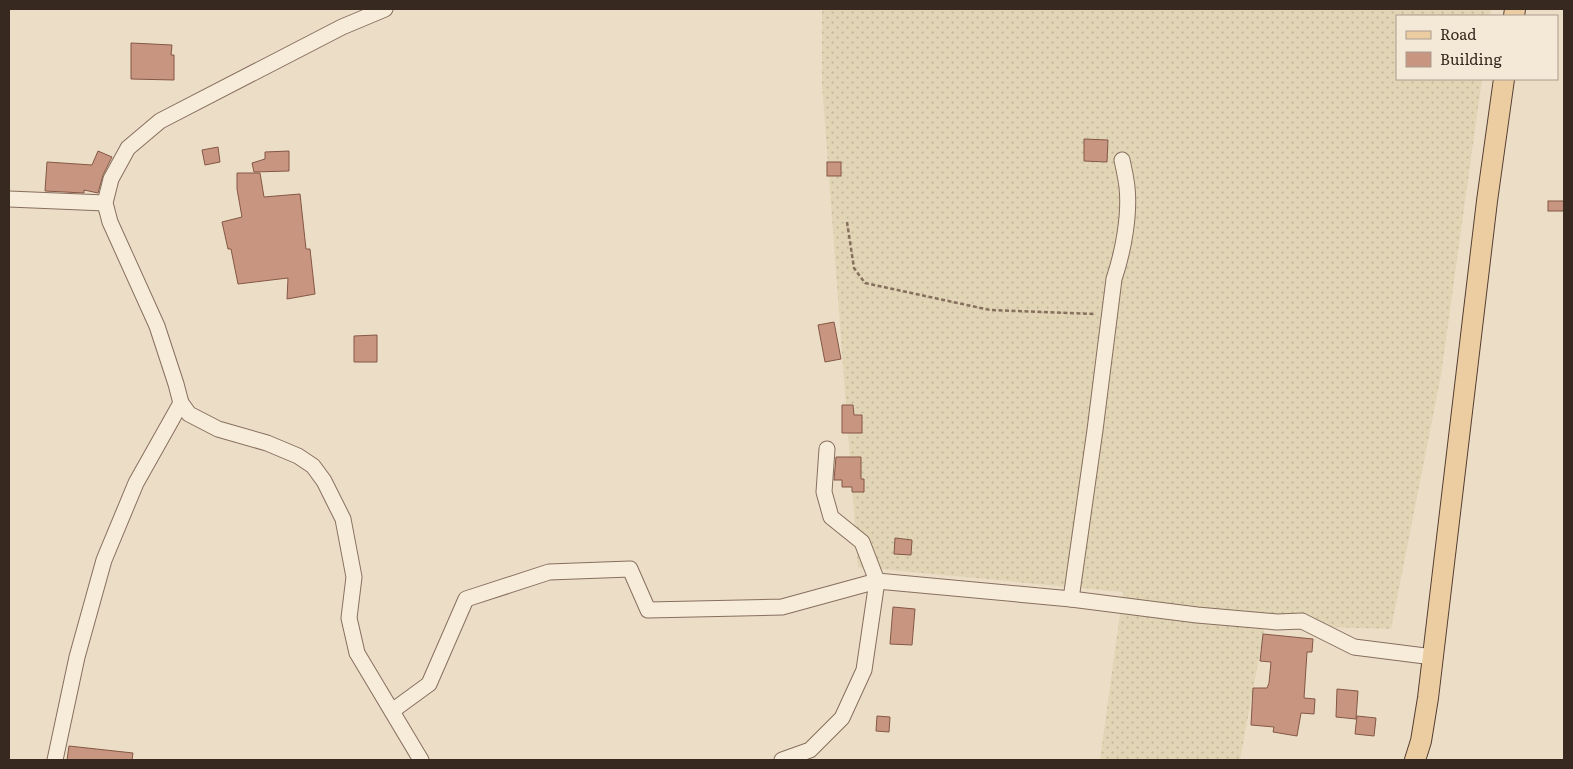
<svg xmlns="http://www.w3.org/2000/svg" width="1573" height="769" viewBox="0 0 1573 769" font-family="Literata,serif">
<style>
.farmland{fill:url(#farmland-dots)}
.building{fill:#c89680;stroke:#845745}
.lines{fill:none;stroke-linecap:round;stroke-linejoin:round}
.minor-casing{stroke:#876f5e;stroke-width:17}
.major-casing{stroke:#553e31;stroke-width:22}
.path{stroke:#876f5e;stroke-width:2.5;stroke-dasharray:4 2.5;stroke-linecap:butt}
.minor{stroke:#f7ebda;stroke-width:15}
.major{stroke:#eccda2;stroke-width:20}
</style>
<defs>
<pattern id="farmland-dots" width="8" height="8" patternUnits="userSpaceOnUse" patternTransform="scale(1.25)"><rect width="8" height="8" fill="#e1d5b5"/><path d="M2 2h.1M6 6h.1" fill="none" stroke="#c2b79b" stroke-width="1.8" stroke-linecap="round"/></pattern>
</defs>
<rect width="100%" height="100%" fill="#ecddc7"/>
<!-- farmland -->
<path class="farmland" d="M822 9H1491L1490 16H1397V79H1482L1441 375 1391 629 1265 625 1240 760H1100L1123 592 858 567 822 83Z"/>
<!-- building -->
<g class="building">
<path d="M131 43 172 45 171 55H174V80L131 79Z"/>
<path d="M1084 139 1108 140 1107 162 1084 161Z"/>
<path d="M218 147 220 162 205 165 202 150Z"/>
<path d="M98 151 112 157 103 175 98 193 84 190V193L45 191 47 162 92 165Z"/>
<path d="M289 151V171L254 172 252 163 265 159V152Z"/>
<rect x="827" y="162" width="14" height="14"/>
<path d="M237 173H260L264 197 300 194 306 249H310L315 294 287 299 288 278 238 284 231 249H228L222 222 242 217 237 189Z"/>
<rect x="1548" y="201" width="16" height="10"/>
<path d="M834 322 841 359 825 362 818 325Z"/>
<path d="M377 335V362H354V336Z"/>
<path d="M842 405H853L854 415H862V433H842Z"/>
<path d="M836 457H861V479H864V492H852V487H842V480H834Z"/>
<path d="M895 538 912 540 911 555 894 554Z"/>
<path d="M893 607 915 609 912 645 890 644Z"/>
<path d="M1263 634 1313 639 1312 652H1307L1304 698 1315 699 1314 714 1301 713 1297 736 1273 732 1274 727 1251 725 1253 688H1267L1269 683 1271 662 1260 661Z"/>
<path d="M1337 689 1358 691 1356 719 1336 717Z"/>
<path d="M877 716 890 717 889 732 876 731Z"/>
<path d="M1357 716 1376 718 1374 736 1355 734Z"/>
<path d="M69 746 133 753 132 760H67Z"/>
</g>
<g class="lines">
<defs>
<g id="minor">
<path d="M385 9 342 27 160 121 128 148 111 179 105 203 110 222 157 326 176 384 181 403 189 414 218 429 267 443 298 456 313 466 324 481 343 519 354 577 349 618 357 653 421 760"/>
<path d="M9 199 105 203"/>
<path d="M1071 599 1095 430 1114 279C1123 252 1130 216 1127 187 1126 178 1124 169 1122 160"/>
<path d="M392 711 429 684 466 599 549 572 630 569 648 610 782 607 877 581 1071 599 1197 615 1277 622 1302 621 1354 647 1433 657"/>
<path d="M55 760 77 657 104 560 136 483 181 403"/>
<path d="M782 760 810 750 842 718 864 670 877 581 862 542 831 517 824 492 827 449"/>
</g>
<g id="major">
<path d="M1514 16 1515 9"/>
<path d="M1415 760 1421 741 1428 698 1487 201 1504 79"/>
</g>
</defs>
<!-- minor casing -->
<use href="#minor" class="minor-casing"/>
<!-- major casing -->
<use href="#major" class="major-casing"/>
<!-- path -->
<path class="path" d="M847 222 854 268 865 283 990 310 1096 314"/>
<!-- minor -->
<use href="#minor" class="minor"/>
<!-- major -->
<use href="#major" class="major"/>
</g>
<!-- border -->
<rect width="1573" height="769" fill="none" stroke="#382920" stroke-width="20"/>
<!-- legend -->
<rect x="1396" y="15" width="162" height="65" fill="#f4e8d7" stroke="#a99c8e"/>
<rect x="1406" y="31" width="25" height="8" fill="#eccda2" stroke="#a99c8e"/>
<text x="1440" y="40" font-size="15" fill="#382920">Road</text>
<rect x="1406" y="52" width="25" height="15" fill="#c89680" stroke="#a99c8e"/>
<text x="1440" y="65" font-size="15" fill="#382920">Building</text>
</svg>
